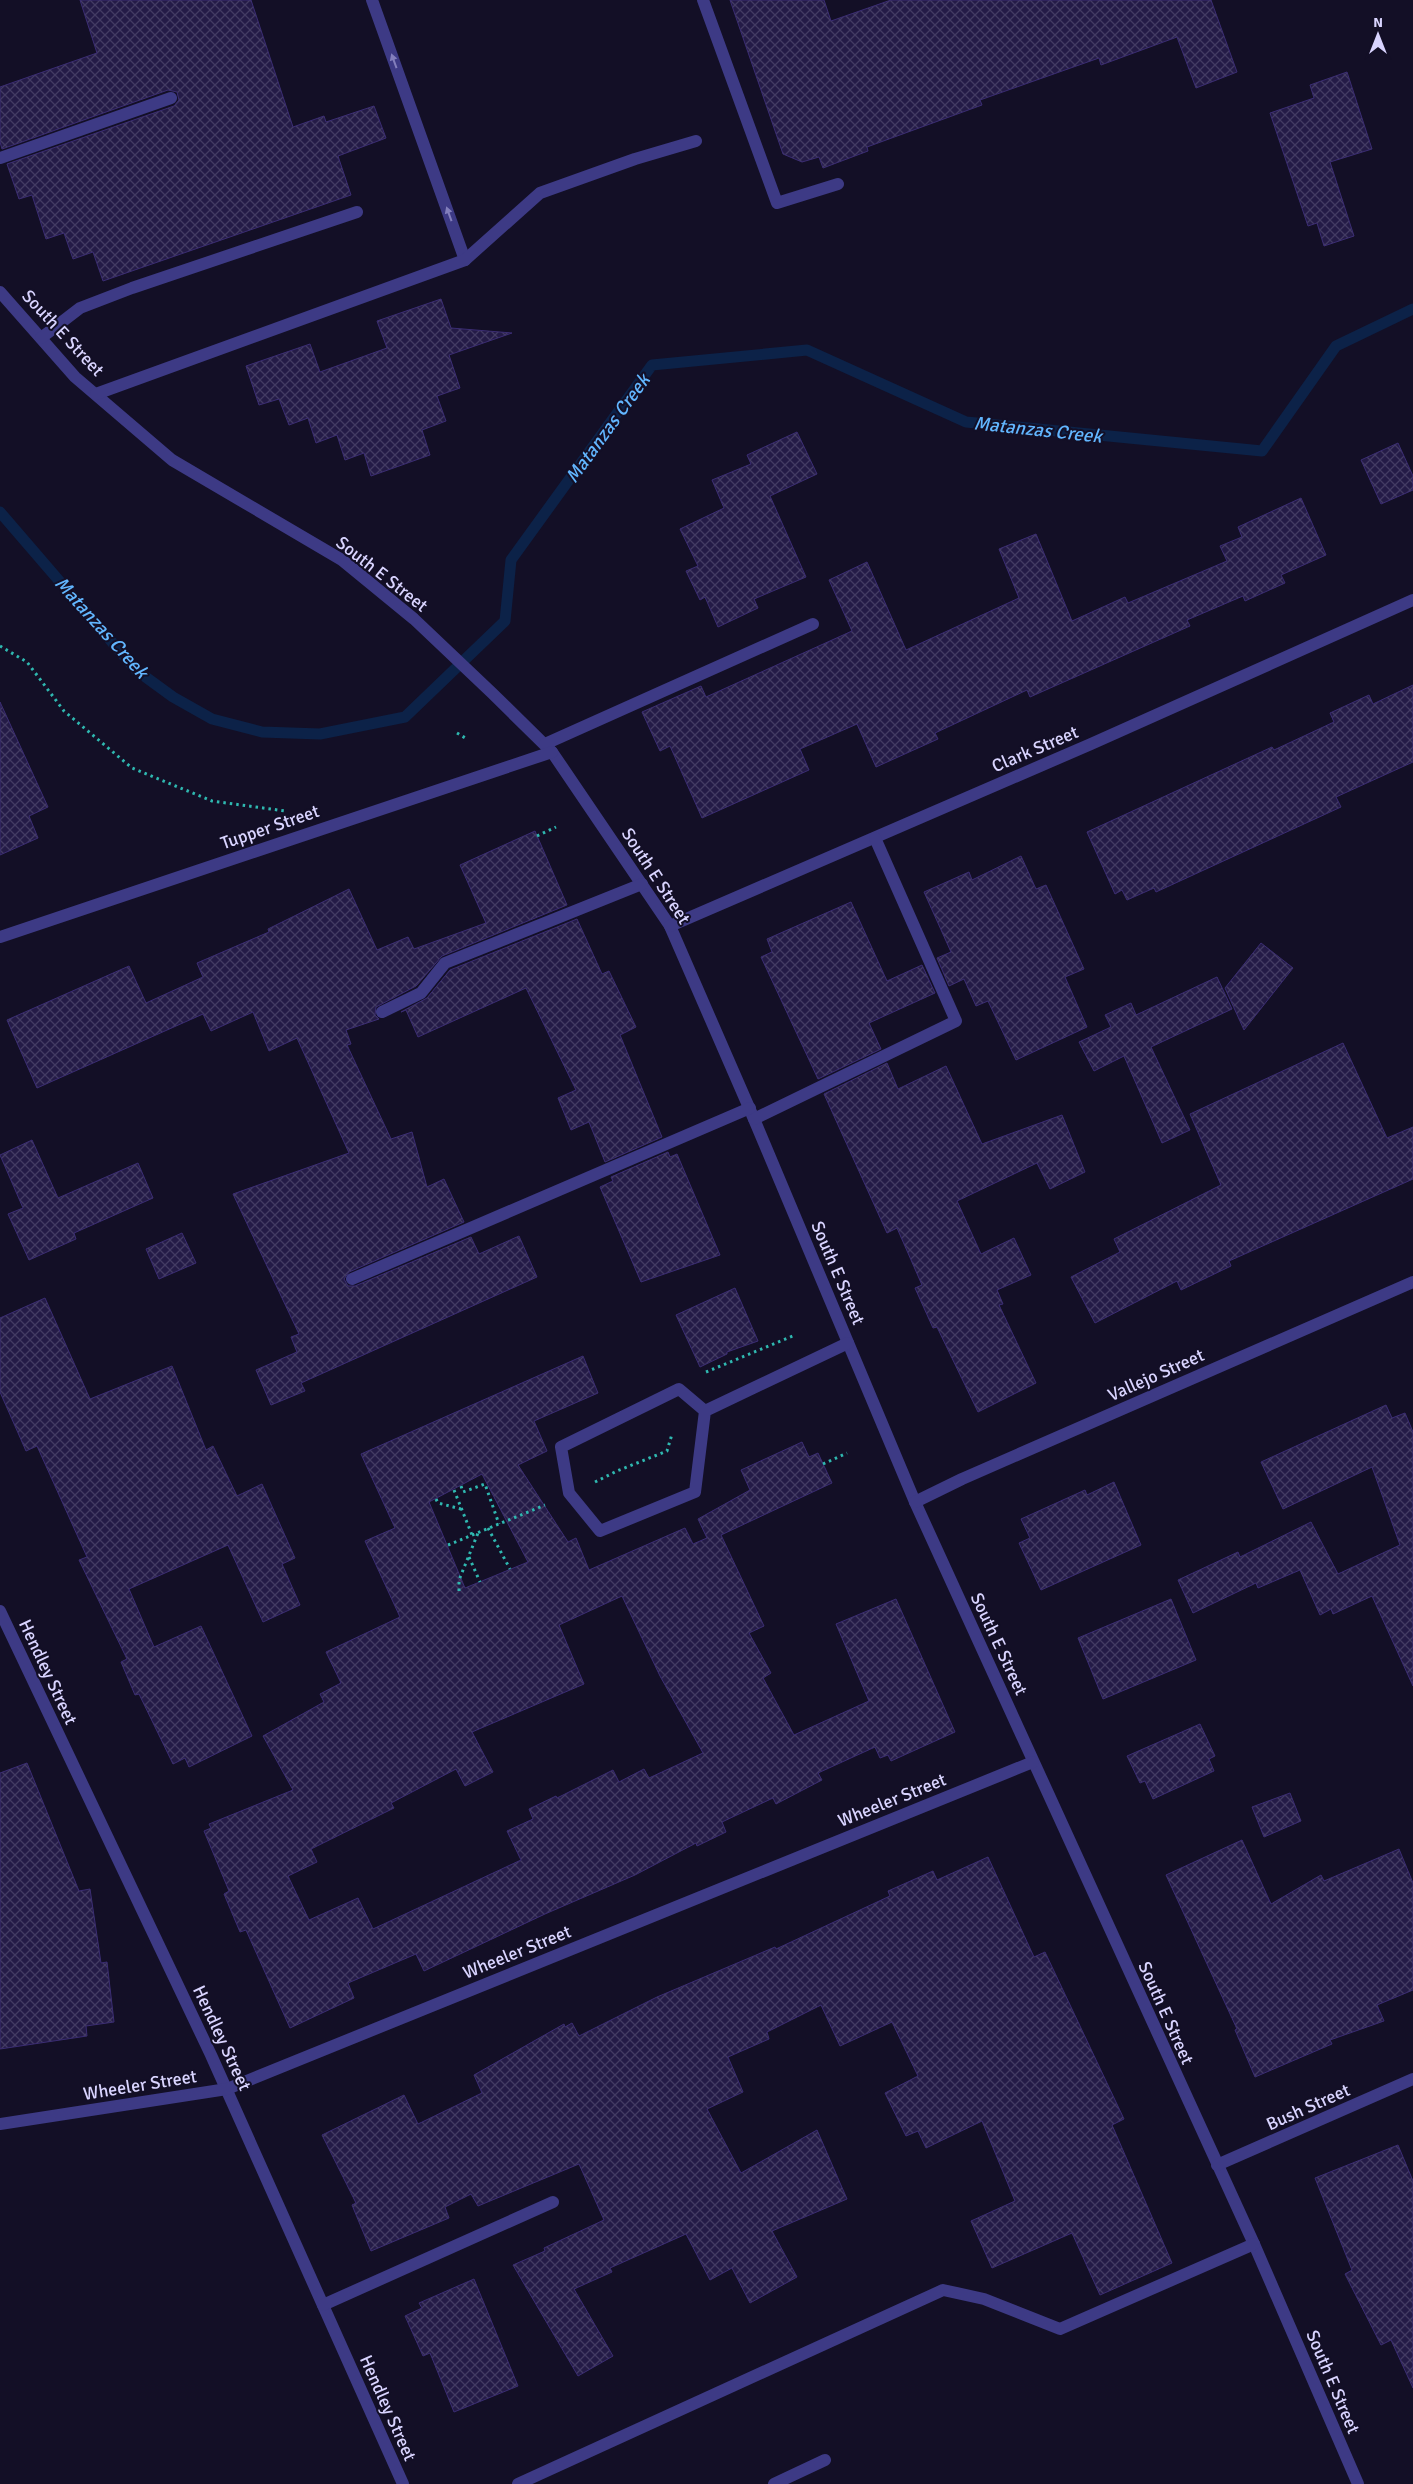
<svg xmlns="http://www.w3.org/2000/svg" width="1413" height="2484" viewBox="0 0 1413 2484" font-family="Signika,sans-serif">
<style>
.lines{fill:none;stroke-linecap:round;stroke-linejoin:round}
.stream{stroke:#0c2248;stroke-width:11}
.building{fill:url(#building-cross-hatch);stroke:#3b2d73;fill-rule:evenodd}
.path{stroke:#2fb8b0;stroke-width:3;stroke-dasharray:2.5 4;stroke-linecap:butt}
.minor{stroke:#3d3a85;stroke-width:12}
.oneway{fill:#837fbc}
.labels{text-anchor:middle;stroke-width:4;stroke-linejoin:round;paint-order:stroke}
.street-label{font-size:18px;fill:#d9d4ff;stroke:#130f26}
.water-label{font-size:19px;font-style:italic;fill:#62b6ff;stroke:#130f26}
</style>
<defs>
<pattern id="building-cross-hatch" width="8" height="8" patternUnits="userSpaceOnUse" patternTransform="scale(1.25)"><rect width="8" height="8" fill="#241b47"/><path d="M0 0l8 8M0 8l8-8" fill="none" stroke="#433b63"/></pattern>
</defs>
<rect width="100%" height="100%" fill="#130f26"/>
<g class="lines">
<!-- stream -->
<path class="stream" d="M0 512 136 670 173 697 212 719 262 732 320 734 405 717 505 621 511 560 652 365 807 350 966 422 1262 451 1336 346 1413 309"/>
</g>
<!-- building -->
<g class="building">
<path d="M80 0H251L293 127 324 116 326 122 374 106 386 138 338 156 351 195 103 281 93 252 73 259 64 233 46 239 32 195 19 199 7 164 174 106 179 100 177 92 168 90 2 149 0 142V87L97 53Z"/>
<path d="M730 0H824L831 21 891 0H1211L1237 72 1196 88 1177 37 1101 65 1099 58 980 100 982 105 867 147 868 151 823 168 819 157 802 162 783 154Z"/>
<path d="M1347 72 1372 149 1330 162 1354 236 1324 246 1317 223 1308 226 1270 113 1314 98 1310 85Z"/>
<path d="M441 299 451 328 512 333 449 355 460 388 437 396 446 421 422 430 430 455 371 476 364 453 345 460 337 435 316 443 308 418 289 425 279 399 259 405 246 366 310 344 320 372 387 348 377 321Z"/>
<path d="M797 432 817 474 770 496 806 577 754 599 758 608 718 627 705 597 700 600 686 571 698 566 680 529 724 508 712 480 751 464 747 455Z"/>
<path d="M1398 443 1413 476V490L1381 504 1361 460Z"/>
<path d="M1301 498 1326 555 1281 575 1285 583 1245 601 1243 596 1187 620 1190 626 1030 697 1027 690 935 733 938 739 876 767 857 724 800 749 809 770 702 818 670 746 660 751 642 712 701 686 706 697 852 631 829 580 867 562 906 650 1019 598 999 549 1036 534 1072 621 1125 597 1128 603 1227 561 1220 546 1242 537 1238 527Z"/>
<path d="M1413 685V762L1336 797 1341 807 1156 892 1154 888 1127 900 1122 890 1115 894 1087 832 1272 747 1274 750 1334 722 1330 713 1369 695 1373 704Z"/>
<path d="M0 702 48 807 29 816 38 838 0 855Z"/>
<path d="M535 831 567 905 442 956 416 986 376 1007 375 1015 379 1019 346 1030 351 1044 347 1045 391 1139 412 1132 427 1187 444 1179 464 1222 349 1272 344 1279 348 1286H355L471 1237 479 1254 519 1236 537 1277 301 1383 305 1391 271 1405 256 1370 297 1352 291 1337 299 1334 233 1194 349 1153 297 1038 269 1051 253 1012 211 1031 203 1014 37 1088 7 1020 129 966 146 1003 203 977 197 963 269 932 268 929 349 889 377 950 408 937 414 949 486 923 460 865Z"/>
<path d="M1021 856 1036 889 1046 885 1084 969 1065 977 1087 1027 1016 1060 988 1001 976 1006 964 979 949 986 937 958 951 952 924 892 969 872 972 880Z"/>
<path d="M851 902 887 981 922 965 935 993 869 1023 881 1049 818 1079 761 957 772 952 767 939Z"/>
<path d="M577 919 602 974 609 971 636 1027 620 1035 662 1137 605 1162 589 1122 571 1130 558 1098 576 1090 526 988 418 1037 406 1010 401 1012 427 998 450 970Z"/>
<path d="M1261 943 1293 968 1244 1030 1225 988Z"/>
<path d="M1217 977 1232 1009 1151 1047 1190 1130 1162 1143 1124 1056 1094 1071 1079 1042 1111 1027 1105 1015 1131 1003 1136 1015Z"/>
<path d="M1343 1043 1387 1138 1413 1127V1179L1229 1261 1231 1266 1181 1290 1177 1281 1095 1323 1071 1277 1120 1252 1114 1239 1221 1185 1190 1114Z"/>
<path d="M887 1063 898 1089 946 1066 982 1144 1062 1115 1085 1172 1050 1189 1037 1163 957 1201 981 1254 1014 1238 1031 1275 997 1290 1003 1304 999 1305 1036 1383 978 1412 937 1327 933 1328 915 1288 922 1285 897 1228 887 1233 824 1094Z"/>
<path d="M32 1140 58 1198 138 1163 153 1198 74 1233 76 1239 29 1260 8 1214 23 1208 0 1155Z"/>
<path d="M668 1152 670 1157 677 1154 720 1255 641 1282 600 1187 613 1181 611 1177Z"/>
<path d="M182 1233 196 1263 159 1279 146 1249Z"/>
<path d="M735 1288 758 1341 727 1352V1354L700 1367 676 1315Z"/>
<path d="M45 1298 90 1399 172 1366 206 1450 213 1446 237 1496 262 1484 295 1558 282 1564 300 1605 263 1622 228 1545 129 1589 154 1647 201 1626 252 1736 189 1767 185 1758 173 1764 139 1694 135 1695 121 1662 127 1659 79 1560 87 1557 37 1446 26 1451 0 1392V1318Z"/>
<path d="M583 1356 598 1393 534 1421 547 1451 518 1465 568 1542 576 1538 589 1570 685 1528 693 1544 707 1538 698 1519 750 1490 741 1470 802 1442 809 1457 818 1453 832 1483 721 1535 764 1626 749 1633 771 1673 763 1678 794 1735 869 1701 836 1624 896 1599 955 1732 891 1761 888 1755 880 1758 875 1747 818 1773 822 1780 776 1804 773 1798 722 1822 726 1832 697 1846 696 1843 635 1875 545 1914 424 1971 416 1954 348 1983 354 1998 290 2028 246 1930 240 1932 224 1894 229 1891 204 1831 211 1828 209 1824 293 1790 263 1736 324 1702 320 1694 341 1683 326 1652 400 1617 365 1541 395 1528 361 1454ZM482 1474 528 1562 465 1588 429 1502ZM622 1596 660 1676 703 1753 649 1778 644 1769 619 1782 613 1770 557 1798 556 1796 529 1809 533 1819 507 1831 521 1860 373 1929 358 1898 309 1920 288 1876 317 1862 311 1849 394 1808 391 1803 456 1769 465 1786 493 1772 472 1732 584 1684 559 1625Z"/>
<path d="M1386 1405 1392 1418 1405 1413 1413 1432V1686L1372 1596 1333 1614 1331 1609 1320 1615 1300 1570 1258 1588 1256 1583 1193 1613 1178 1580 1238 1552 1240 1557 1311 1522 1338 1574 1400 1545 1372 1467 1283 1509 1261 1462Z"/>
<path d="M1114 1482 1141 1545 1041 1590 1019 1543 1030 1538 1021 1519 1085 1490 1087 1495Z"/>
<path d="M1171 1599 1196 1660 1103 1699 1078 1638Z"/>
<path d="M1200 1724 1215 1756 1209 1759 1214 1771 1153 1799 1145 1781 1140 1783 1127 1756Z"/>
<path d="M27 1763 79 1891 90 1889 101 1963 107 1962 114 2022 86 2026 87 2036 0 2049V1773Z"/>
<path d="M1290 1793 1301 1821 1264 1837 1252 1807Z"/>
<path d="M1242 1840 1271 1904 1321 1875 1324 1881 1399 1849 1413 1883V1990L1377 2005 1384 2021 1330 2040 1332 2044 1255 2077 1235 2030 1237 2029 1166 1875Z"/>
<path d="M988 1857 1034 1957 1045 1952 1124 2119 1112 2125 1172 2263 1100 2295 1072 2233 992 2268 971 2221 1015 2201 982 2121 926 2148 918 2131 906 2136 885 2093 918 2076 892 2022 840 2046 821 2005 767 2032 769 2039 728 2057 743 2092 707 2109 741 2173 817 2130 847 2199 772 2231 797 2277 750 2303 732 2268 710 2280 686 2234 610 2268 612 2272 574 2289 613 2356 578 2376 513 2265 545 2251 544 2248 604 2220 579 2164 478 2206 471 2194 445 2207 449 2218 371 2251 352 2205 356 2203 322 2135 404 2095 418 2124 482 2093 474 2075 564 2024 565 2027 572 2023 579 2036 657 1997 775 1947 776 1949 890 1896 888 1891 933 1871 937 1880Z"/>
<path d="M1398 2145 1413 2181V2388L1391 2340 1381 2345 1345 2274 1352 2270 1315 2178Z"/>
<path d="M474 2279 518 2386 454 2412 430 2353 423 2356 405 2316 422 2308 419 2303Z"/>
</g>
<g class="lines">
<!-- path -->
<g class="path">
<path d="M0 646 27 662 64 711 132 768 212 801 285 811"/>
<path d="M457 733 467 739"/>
<path d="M537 836 556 827"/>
<path d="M706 1372 795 1335"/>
<path d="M823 1464 847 1453"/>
<path d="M595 1482 617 1471 667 1451 672 1434"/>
<path d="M461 1486 463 1492 485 1484 499 1524"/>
<path d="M454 1490 472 1535"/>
<path d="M436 1499 438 1503 461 1509"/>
<path d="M488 1528 510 1569"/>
<path d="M448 1545 545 1505"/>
<path d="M469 1557 480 1582"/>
<path d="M459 1591V1580L478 1533"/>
</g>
<!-- minor -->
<g class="minor">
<path d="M372 0 465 260"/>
<path d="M703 0 777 203 838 184"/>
<path d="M0 158 171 98"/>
<path d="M0 292 75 377 172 460 342 560 414 619 492 693 552 752 670 926 754 1119 915 1502 1254 2244 1358 2484"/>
<path d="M41 338 80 308 132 288 357 212"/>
<path d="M96 394 465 260 540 193 635 159 696 141"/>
<path d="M545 744 813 624"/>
<path d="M670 926 1091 744 1413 600"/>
<path d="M0 937 552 752"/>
<path d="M382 1012 421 993 445 963 642 884"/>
<path d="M754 1119 956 1021 875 838"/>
<path d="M352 1279 750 1108"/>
<path d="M705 1411 695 1492 600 1531 569 1493 561 1447 679 1389 705 1411 848 1343"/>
<path d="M915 1502 962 1479 1413 1282"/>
<path d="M0 1611 211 2055 403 2484"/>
<path d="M0 2124 227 2089 1033 1762"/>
<path d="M1217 2165 1413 2079"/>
<path d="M323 2305 553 2202"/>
<path d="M518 2484 943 2290 984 2299 1060 2329 1254 2244"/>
<path d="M774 2484 825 2460"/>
</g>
</g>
<!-- one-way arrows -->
<defs><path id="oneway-solid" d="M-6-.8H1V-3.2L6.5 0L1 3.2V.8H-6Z" transform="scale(1.25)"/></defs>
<g class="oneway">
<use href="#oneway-solid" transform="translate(394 61) rotate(-110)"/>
<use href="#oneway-solid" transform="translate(449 214) rotate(-110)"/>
</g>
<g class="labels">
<!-- street labels -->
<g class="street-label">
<text transform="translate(63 333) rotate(47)" y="6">South E Street</text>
<text transform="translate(382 574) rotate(38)" y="6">South E Street</text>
<text transform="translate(1035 749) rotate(-23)" y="6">Clark Street</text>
<text transform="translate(270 827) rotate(-19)" y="6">Tupper Street</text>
<text transform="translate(656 876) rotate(57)" y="6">South E Street</text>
<text transform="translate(838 1273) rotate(67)" y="6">South E Street</text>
<text transform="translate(1156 1375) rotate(-24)" y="6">Vallejo Street</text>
<text transform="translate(999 1644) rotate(65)" y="6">South E Street</text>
<text transform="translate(48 1672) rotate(65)" y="6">Hendley Street</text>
<text transform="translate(892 1800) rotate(-22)" y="6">Wheeler Street</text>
<text transform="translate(517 1952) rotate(-22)" y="6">Wheeler Street</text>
<text transform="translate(1166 2013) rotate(66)" y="6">South E Street</text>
<text transform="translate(222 2038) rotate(65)" y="6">Hendley Street</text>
<text transform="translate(140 2085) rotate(-9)" y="6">Wheeler Street</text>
<text transform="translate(1308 2107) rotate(-24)" y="6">Bush Street</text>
<text transform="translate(1333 2382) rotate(67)" y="6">South E Street</text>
<text transform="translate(388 2408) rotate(66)" y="6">Hendley Street</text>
</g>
<!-- water labels -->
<g class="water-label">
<text transform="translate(607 428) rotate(-54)" y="7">Matanzas Creek</text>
<text transform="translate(1038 429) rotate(6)" y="7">Matanzas Creek</text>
<text transform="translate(102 627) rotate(48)" y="7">Matanzas Creek</text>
</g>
</g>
<!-- north arrow -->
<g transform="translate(1378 35)" stroke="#130f26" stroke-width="4" paint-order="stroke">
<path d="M0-4L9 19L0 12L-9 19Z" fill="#d9d4ff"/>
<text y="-8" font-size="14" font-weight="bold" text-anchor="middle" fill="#d9d4ff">N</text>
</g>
</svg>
